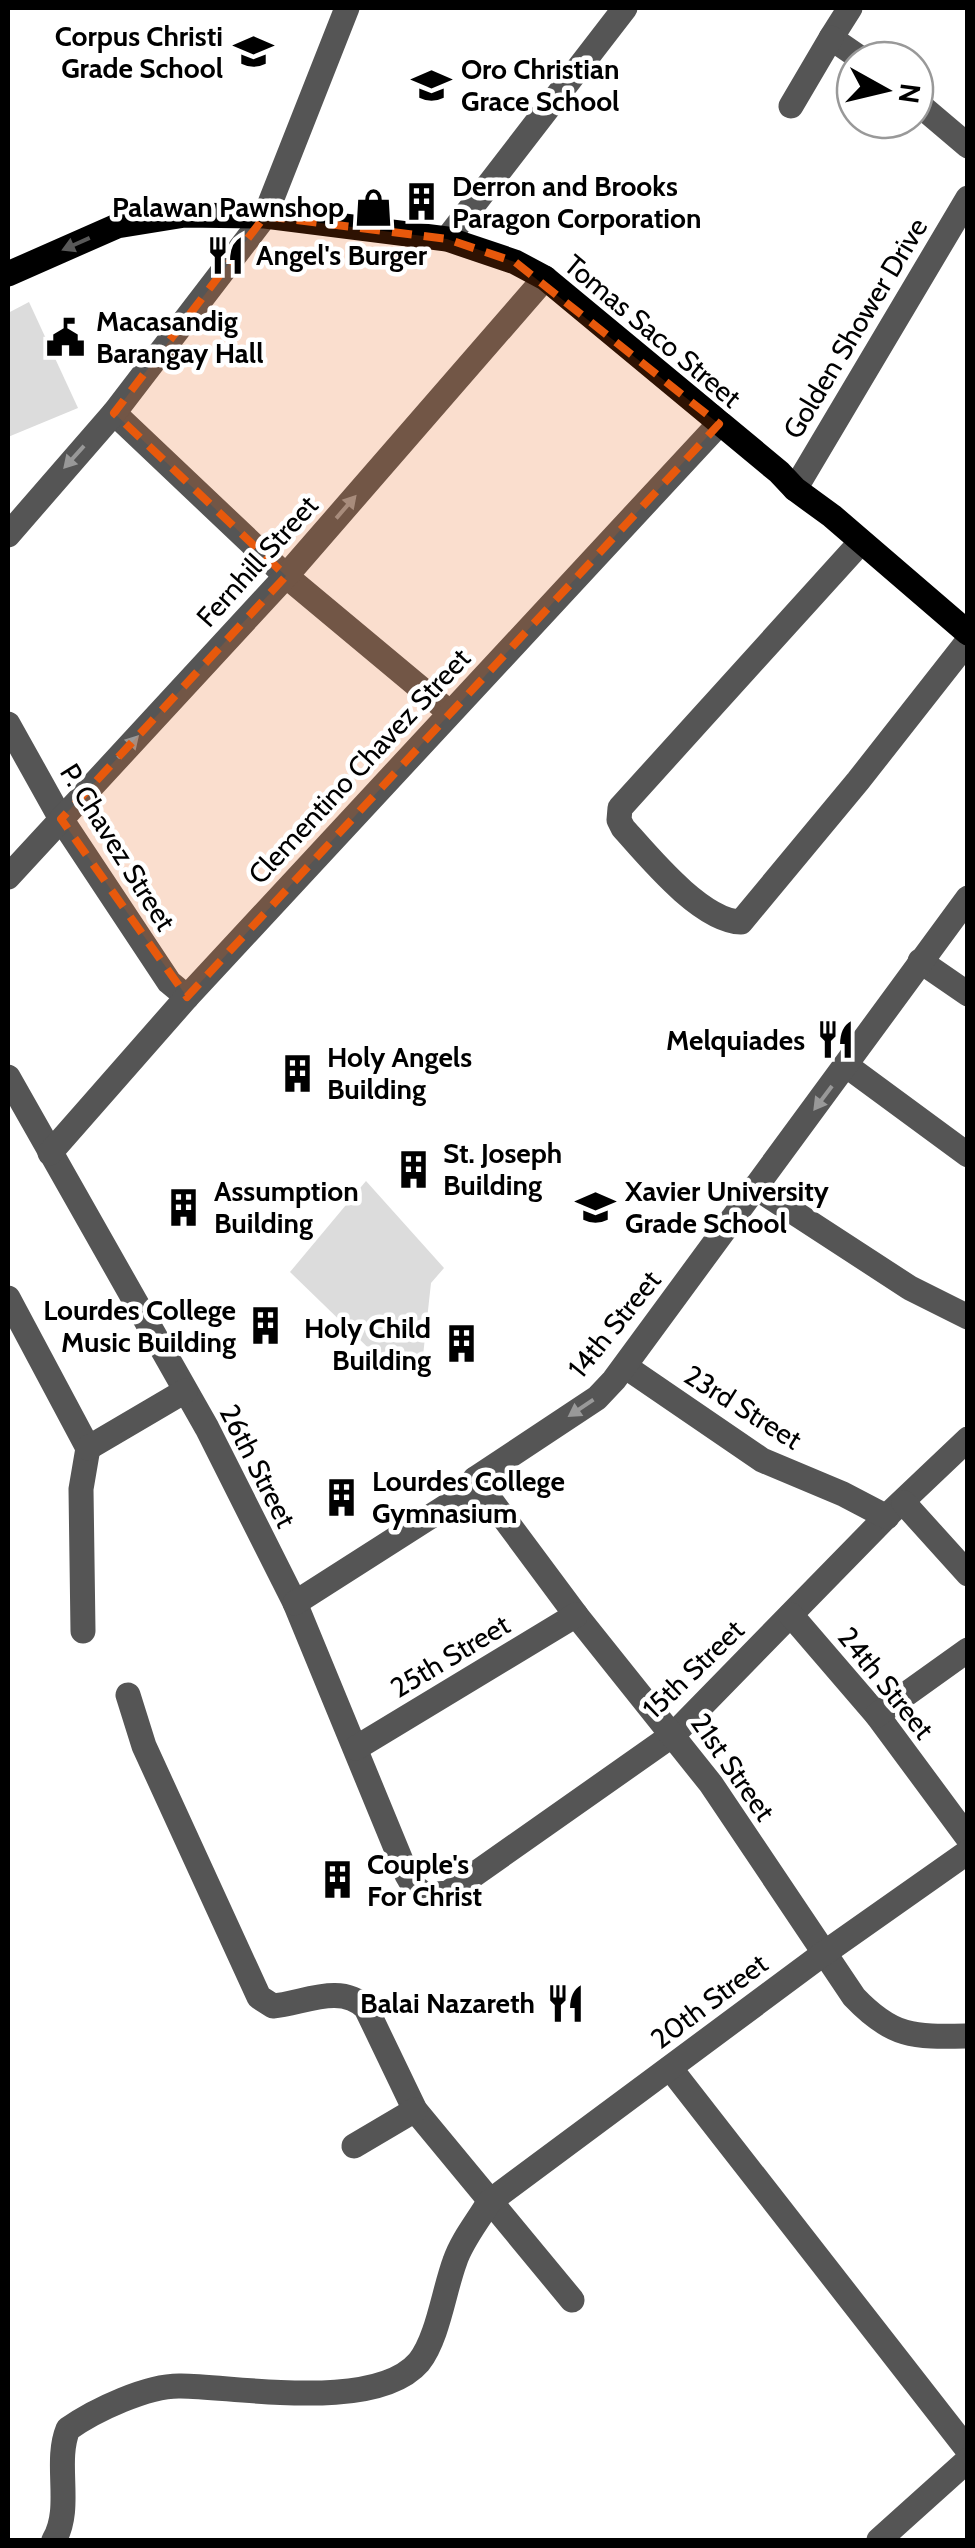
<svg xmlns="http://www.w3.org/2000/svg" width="975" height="2548" viewBox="0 0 975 2548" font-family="Cabin,sans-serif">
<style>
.green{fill:#dcdcdc}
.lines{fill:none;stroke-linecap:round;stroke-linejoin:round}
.minor{stroke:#555;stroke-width:25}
.major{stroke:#000;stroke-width:25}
.oneway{fill:#595959}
.oneway2{fill:#999}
.marked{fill:#e8590c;fill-opacity:0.2;stroke:#e8590c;stroke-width:8;stroke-dasharray:20 12;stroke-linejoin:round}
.labels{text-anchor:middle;stroke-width:9;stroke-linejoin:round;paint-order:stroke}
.poi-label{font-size:28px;font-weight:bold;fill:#000;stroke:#fff;text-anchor:start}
.street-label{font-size:28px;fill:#000;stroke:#fff}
</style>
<rect width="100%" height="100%" fill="#fff"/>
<!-- green -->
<g class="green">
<path d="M29 302 78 408 8 437V313Z"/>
<path d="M366 1181 444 1268 431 1283 421 1374 387 1366 290 1272Z"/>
</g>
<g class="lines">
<!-- minor -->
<g class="minor">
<path d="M850 8 831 38 863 60"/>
<path d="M915 101 968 146"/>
<path d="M791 106 831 38"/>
<path d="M447 239 625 8"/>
<path d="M114 413 286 576 449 712"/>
<path d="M795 489 968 198"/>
<path d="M8 535 114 413 265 216 347 8"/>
<path d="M860 543 620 808 619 820 623 828C649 857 701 921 741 922L858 781 968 641"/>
<path d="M8 724 61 819 169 982 187 997"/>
<path d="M8 877 286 576 545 278"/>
<path d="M920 961 968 994"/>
<path d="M847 1066 968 1155"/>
<path d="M8 1077 207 1428 295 1603 407 1875 414 1887 426 1895 448 1893 674 1734 890 1513 968 1439"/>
<path d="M50 1153 187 997 719 424"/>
<path d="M755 1187 910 1288 968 1317"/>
<path d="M8 1298 88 1448 81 1489 83 1631"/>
<path d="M626 1367 762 1460 843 1494 887 1517"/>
<path d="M88 1448 185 1391"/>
<path d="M475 1479 576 1615 711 1784 854 1997C893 2038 914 2037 968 2036"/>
<path d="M904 1503 968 1574"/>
<path d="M295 1603 461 1497 475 1479 597 1398 614 1380 968 898"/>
<path d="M791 1615 877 1715 968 1838"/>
<path d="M128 1695 144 1746 259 1997 273 2006C304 2003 341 1983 366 2008L415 2110 572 2300"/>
<path d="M877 1715 968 1650"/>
<path d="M356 1748 576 1615"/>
<path d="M670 2068 968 2450"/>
<path d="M354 2146 415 2110"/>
<path d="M54 2540C73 2508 54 2463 68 2429 95 2410 148 2385 181 2386 241 2387 376 2412 419 2362 438 2338 444 2290 455 2261 462 2240 478 2221 489 2202L823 1954 968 1852"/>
<path d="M879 2540 968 2460"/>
</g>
<!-- major -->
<path class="major" d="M8 274 117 226 185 215 265 216 447 239 515 262 545 278 779 472 795 489 832 516 968 633"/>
</g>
<!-- one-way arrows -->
<defs><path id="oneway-solid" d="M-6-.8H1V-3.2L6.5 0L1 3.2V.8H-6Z" transform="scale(2.5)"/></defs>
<use class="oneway" href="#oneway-solid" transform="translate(76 244) rotate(156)"/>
<g class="oneway2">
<use href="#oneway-solid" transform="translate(74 457) rotate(132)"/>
<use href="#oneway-solid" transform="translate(346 507) rotate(-49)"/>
<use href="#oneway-solid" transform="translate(128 747) rotate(-47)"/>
<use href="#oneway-solid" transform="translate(823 1098) rotate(127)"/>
<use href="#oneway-solid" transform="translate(581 1408) rotate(146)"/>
</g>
<!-- marked area -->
<path class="marked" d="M265 216 447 239 515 262 719 424 187 997 61 819 286 576 114 413Z"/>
<!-- icons -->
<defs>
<symbol id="school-bare" viewBox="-9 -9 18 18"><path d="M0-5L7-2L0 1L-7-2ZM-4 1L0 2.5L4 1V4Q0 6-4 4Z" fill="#000" stroke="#fff" stroke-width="2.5" paint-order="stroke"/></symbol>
<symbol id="building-bare" viewBox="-9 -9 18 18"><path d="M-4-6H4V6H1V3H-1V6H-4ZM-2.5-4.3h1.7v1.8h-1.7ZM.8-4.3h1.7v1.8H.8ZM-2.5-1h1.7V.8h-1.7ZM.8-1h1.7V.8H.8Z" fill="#000" stroke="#fff" stroke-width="2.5" paint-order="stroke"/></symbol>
<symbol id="shop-bare" viewBox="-9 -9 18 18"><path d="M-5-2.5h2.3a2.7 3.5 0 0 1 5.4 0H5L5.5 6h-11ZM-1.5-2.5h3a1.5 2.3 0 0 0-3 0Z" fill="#000" stroke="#fff" stroke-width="2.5" paint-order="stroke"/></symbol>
<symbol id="restaurant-bare" viewBox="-9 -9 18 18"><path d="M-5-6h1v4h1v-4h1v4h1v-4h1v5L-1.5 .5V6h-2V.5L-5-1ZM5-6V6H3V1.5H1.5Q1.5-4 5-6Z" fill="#000" stroke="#fff" stroke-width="2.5" paint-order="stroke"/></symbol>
<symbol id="civic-bare" viewBox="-9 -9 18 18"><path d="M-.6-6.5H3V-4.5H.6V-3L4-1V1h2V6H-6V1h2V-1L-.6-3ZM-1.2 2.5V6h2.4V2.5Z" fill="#000" stroke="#fff" stroke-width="2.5" paint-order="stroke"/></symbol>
</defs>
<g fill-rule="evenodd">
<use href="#school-bare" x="226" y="24" width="55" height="55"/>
<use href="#school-bare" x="404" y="58" width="55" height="55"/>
<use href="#building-bare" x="394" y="174" width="55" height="55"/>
<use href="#shop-bare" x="346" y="180" width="55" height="55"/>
<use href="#restaurant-bare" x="198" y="228" width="55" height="55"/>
<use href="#civic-bare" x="38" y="310" width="55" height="55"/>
<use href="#restaurant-bare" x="808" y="1012" width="55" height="55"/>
<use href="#building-bare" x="270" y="1046" width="55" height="55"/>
<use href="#building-bare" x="386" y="1142" width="55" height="55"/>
<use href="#building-bare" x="156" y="1180" width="55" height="55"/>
<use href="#school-bare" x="568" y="1180" width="55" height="55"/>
<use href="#building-bare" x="238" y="1298" width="55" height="55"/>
<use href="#building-bare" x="434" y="1316" width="55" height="55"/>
<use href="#building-bare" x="314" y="1470" width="55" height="55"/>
<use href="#building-bare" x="310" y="1852" width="55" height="55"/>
<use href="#restaurant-bare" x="538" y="1976" width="55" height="55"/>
</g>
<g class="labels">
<!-- poi labels -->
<g class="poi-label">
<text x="223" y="46" text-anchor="end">Corpus Christi<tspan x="223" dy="32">Grade School</tspan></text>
<text x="461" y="79">Oro Christian<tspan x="461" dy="32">Grace School</tspan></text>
<text x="452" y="196">Derron and Brooks<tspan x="452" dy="32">Paragon Corporation</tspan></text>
<text x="344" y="217" text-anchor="end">Palawan Pawnshop</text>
<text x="256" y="265">Angel's Burger</text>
<text x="96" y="331">Macasandig<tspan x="96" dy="32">Barangay Hall</tspan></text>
<text x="805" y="1050" text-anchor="end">Melquiades</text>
<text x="327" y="1067">Holy Angels<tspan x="327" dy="32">Building</tspan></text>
<text x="443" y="1163">St. Joseph<tspan x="443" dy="32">Building</tspan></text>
<text x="214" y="1201">Assumption<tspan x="214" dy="32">Building</tspan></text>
<text x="625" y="1201">Xavier University<tspan x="625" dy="32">Grade School</tspan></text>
<text x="236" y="1320" text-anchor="end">Lourdes College<tspan x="236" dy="32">Music Building</tspan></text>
<text x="431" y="1338" text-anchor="end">Holy Child<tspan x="431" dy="32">Building</tspan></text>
<text x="372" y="1491">Lourdes College<tspan x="372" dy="32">Gymnasium</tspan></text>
<text x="367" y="1874">Couple's<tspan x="367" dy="32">For Christ</tspan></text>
<text x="535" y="2013" text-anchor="end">Balai Nazareth</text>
</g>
<!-- street labels -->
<g class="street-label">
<text transform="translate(855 328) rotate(-59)" y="10">Golden Shower Drive</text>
<text transform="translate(653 331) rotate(40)" y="10">Tomas Saco Street</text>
<text transform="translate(257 561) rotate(-48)" y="10">Fernhill Street</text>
<text transform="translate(359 766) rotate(-47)" y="10">Clementino Chavez Street</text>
<text transform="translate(118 847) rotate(58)" y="10">P. Chavez Street</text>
<text transform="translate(614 1324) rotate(-51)" y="10">14th Street</text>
<text transform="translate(743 1407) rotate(32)" y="10">23rd Street</text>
<text transform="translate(258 1466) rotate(63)" y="10">26th Street</text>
<text transform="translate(450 1656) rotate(-31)" y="10">25th Street</text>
<text transform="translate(693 1669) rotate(-44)" y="10">15th Street</text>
<text transform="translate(886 1683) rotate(51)" y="10">24th Street</text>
<text transform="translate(733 1767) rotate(55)" y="10">21st Street</text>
<text transform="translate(709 2001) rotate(-37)" y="10">20th Street</text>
</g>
</g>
<!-- border -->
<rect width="975" height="2548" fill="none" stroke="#000000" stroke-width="20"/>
<!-- north arrow -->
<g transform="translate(885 90) rotate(98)"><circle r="48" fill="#ffffff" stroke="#999999" stroke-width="2.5"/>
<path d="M0-8L18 38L0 25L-18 38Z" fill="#000000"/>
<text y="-15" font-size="28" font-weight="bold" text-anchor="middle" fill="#000000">N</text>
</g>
</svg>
